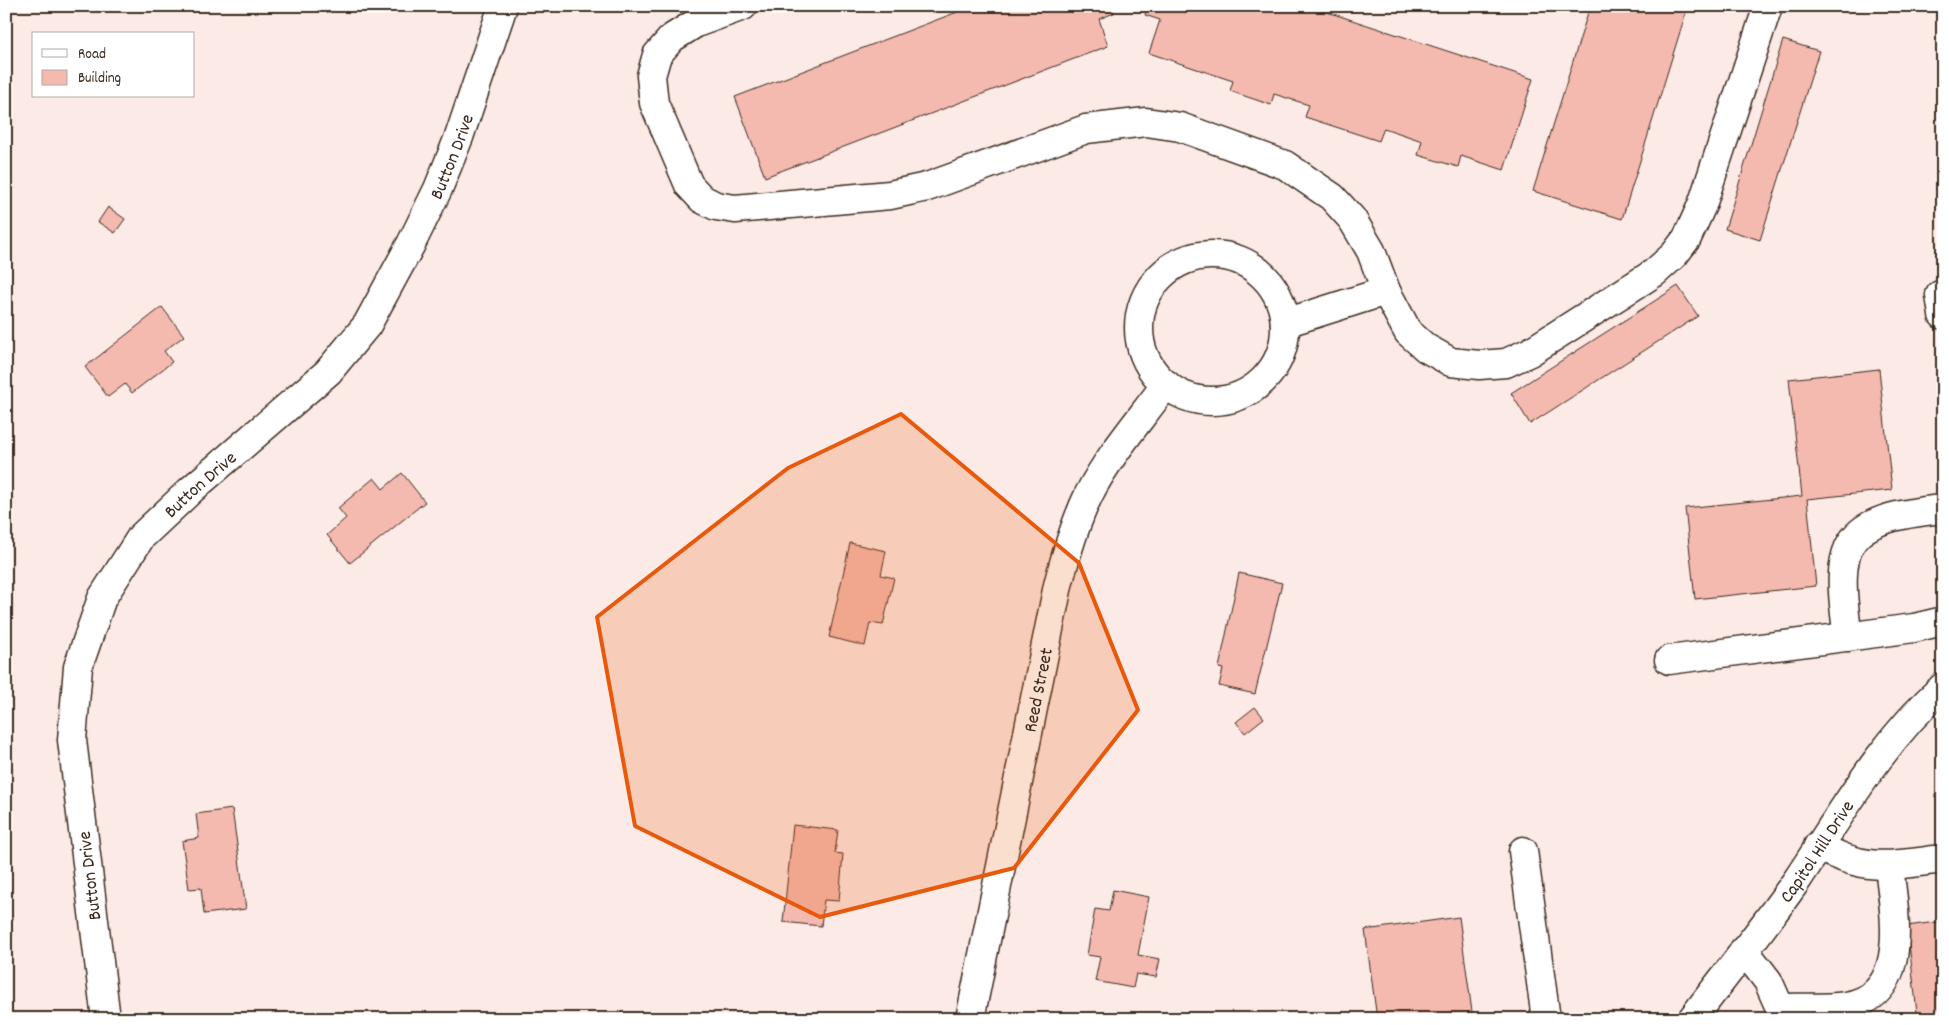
<svg xmlns="http://www.w3.org/2000/svg" width="1949" height="1025" viewBox="0 0 1949 1025" font-family="Dekko,sans-serif">
<style>
.building{fill:#f4b9af;stroke:#3b2a1e}
.lines{fill:none;stroke-linecap:round;stroke-linejoin:round}
.minor-casing{stroke:#3b2a1e;stroke-width:31}
.minor{stroke:#fff;stroke-width:28}
.marked{fill:#e8590c;fill-opacity:0.2;stroke:#e8590c;stroke-width:4;stroke-linejoin:round}
.labels{text-anchor:middle;stroke-width:4;stroke-linejoin:round;paint-order:stroke}
.street-label{font-size:19px;fill:#3b2a1e;stroke:#fff}
</style>
<rect width="100%" height="100%" fill="#fceae7"/>
<filter id="ink" filterUnits="userSpaceOnUse"><feTurbulence type="fractalNoise" baseFrequency=".02" numOctaves="2"/><feDisplacementMap in="SourceGraphic" scale="10" xChannelSelector="R" yChannelSelector="G"/><feConvolveMatrix kernelMatrix="1 2 1 2 8 2 1 2 1" color-interpolation-filters="sRGB"/></filter>
<g filter="url(#ink)">
<!-- building -->
<g class="building">
<path d="M973 6H1111L1114 13 1099 19 1108 46 765 177 735 97Z"/>
<path d="M1148 6H1309L1533 79 1504 170 1461 156 1458 167 1418 155 1422 141 1384 128 1379 141 1305 117 1309 105 1274 94 1271 105 1230 91 1233 81 1149 53 1160 20 1145 15Z"/>
<path d="M1590 6H1688L1622 219 1533 191Z"/>
<path d="M1783 40 1819 51 1760 240 1725 229Z"/>
<path d="M108 207 125 219 115 233 98 222Z"/>
<path d="M1678 286 1698 316 1530 424 1511 393Z"/>
<path d="M162 307 184 336 164 351 172 362 132 393 125 384 108 397 85 367Z"/>
<path d="M1879 369 1892 490 1807 499 1816 586 1695 599 1685 508 1802 496 1789 379Z"/>
<path d="M402 473 425 502 350 563 327 535 346 518 338 508 374 478 383 489Z"/>
<path d="M850 543 886 551 881 575 894 578 883 625 870 623 865 646 829 637Z"/>
<path d="M1239 573 1282 583 1255 694 1219 686 1223 669 1219 668Z"/>
<path d="M1255 707 1264 718 1245 733 1236 722Z"/>
<path d="M232 809 246 909 204 914 201 888 189 889 182 841 199 838 196 814Z"/>
<path d="M793 825 838 830 835 853 843 854 839 901 824 900 821 926 783 922Z"/>
<path d="M1113 890 1149 897 1138 955 1160 959 1156 977 1136 974 1133 988 1095 981 1100 957 1087 955 1095 909 1109 911Z"/>
<path d="M1459 917 1473 1019H1377L1365 930Z"/>
<path d="M1943 921V1015L1921 1019H1872L1917 1013 1907 926Z"/>
</g>
<g class="lines">
<defs>
<g id="minor">
<path d="M743 6 696 23 672 38 657 55 651 76 654 103 689 185 702 199 716 206 735 209 890 195 927 187 1086 129 1146 122 1180 127 1285 165 1332 197 1352 219 1371 251 1386 291 1408 332 1426 348 1451 362 1479 365 1506 363 1530 352 1654 273 1674 255 1687 238 1702 205 1768 6"/>
<circle cx="1212" cy="328" r="73"/>
<path d="M1940 295 1943 315"/>
<path d="M1285 323 1386 291"/>
<path d="M1848 637C1834 542 1842 519 1943 509"/>
<path d="M1669 660 1914 628 1943 621"/>
<path d="M1818 846C1867 873 1891 865 1943 859"/>
<path d="M1523 851 1546 1019"/>
<path d="M1744 950 1768 981 1780 1008C1801 1007 1824 1009 1845 1006 1912 996 1894 912 1889 866"/>
<path id="s1" d="M106 1019 72 740 78 667 102 598 141 537 192 489 328 372 367 325 411 244 438 189 459 137 503 6"/>
<path id="s2" d="M970 1019 1058 585C1066 554 1075 523 1089 494 1109 455 1140 420 1166 384"/>
<path id="s3" d="M1692 1019C1727 973 1764 927 1797 880 1842 813 1882 741 1943 687"/>
</g>
</defs>
<!-- minor casing -->
<use href="#minor" class="minor-casing"/>
<!-- minor -->
<use href="#minor" class="minor"/>
</g>
</g>
<!-- marked area -->
<path class="marked" d="M901 414 1079 563 1138 710 1014 868 820 917 635 826 597 617 788 468Z"/>
<g class="labels">
<!-- street labels -->
<g class="street-label">
<text dy="7" stroke="none"><textPath href="#s1" startOffset="999">Button Drive</textPath></text>
<text dy="7" stroke="none"><textPath href="#s1" startOffset="579">Button Drive</textPath></text>
<text dy="7" stroke="none"><textPath href="#s2" startOffset="336">Reed Street</textPath></text>
<text dy="7" stroke="none"><textPath href="#s3" startOffset="209">Capitol Hill Drive</textPath></text>
<text transform="translate(88 876) rotate(-97)" y="7">Button Drive</text>
</g>
</g>
<!-- margin -->
<rect width="1949" height="1025" fill="none" stroke="#fff" stroke-width="25"/>
<rect x="12" y="12" width="1924" height="1000" fill="none" stroke="#3b2a1e" stroke-width="2" filter="url(#ink)"/>
<!-- legend -->
<rect x="32" y="32" width="162" height="65" fill="#ffffff" stroke="#b1aaa5"/>
<rect x="42" y="49" width="25" height="8" fill="#ffffff" stroke="#b1aaa5"/>
<text x="78" y="58" font-size="15" fill="#3b2a1e">Road</text>
<rect x="42" y="70" width="25" height="15" fill="#f4b9af" stroke="#b1aaa5"/>
<text x="78" y="82" font-size="15" fill="#3b2a1e">Building</text>
</svg>
